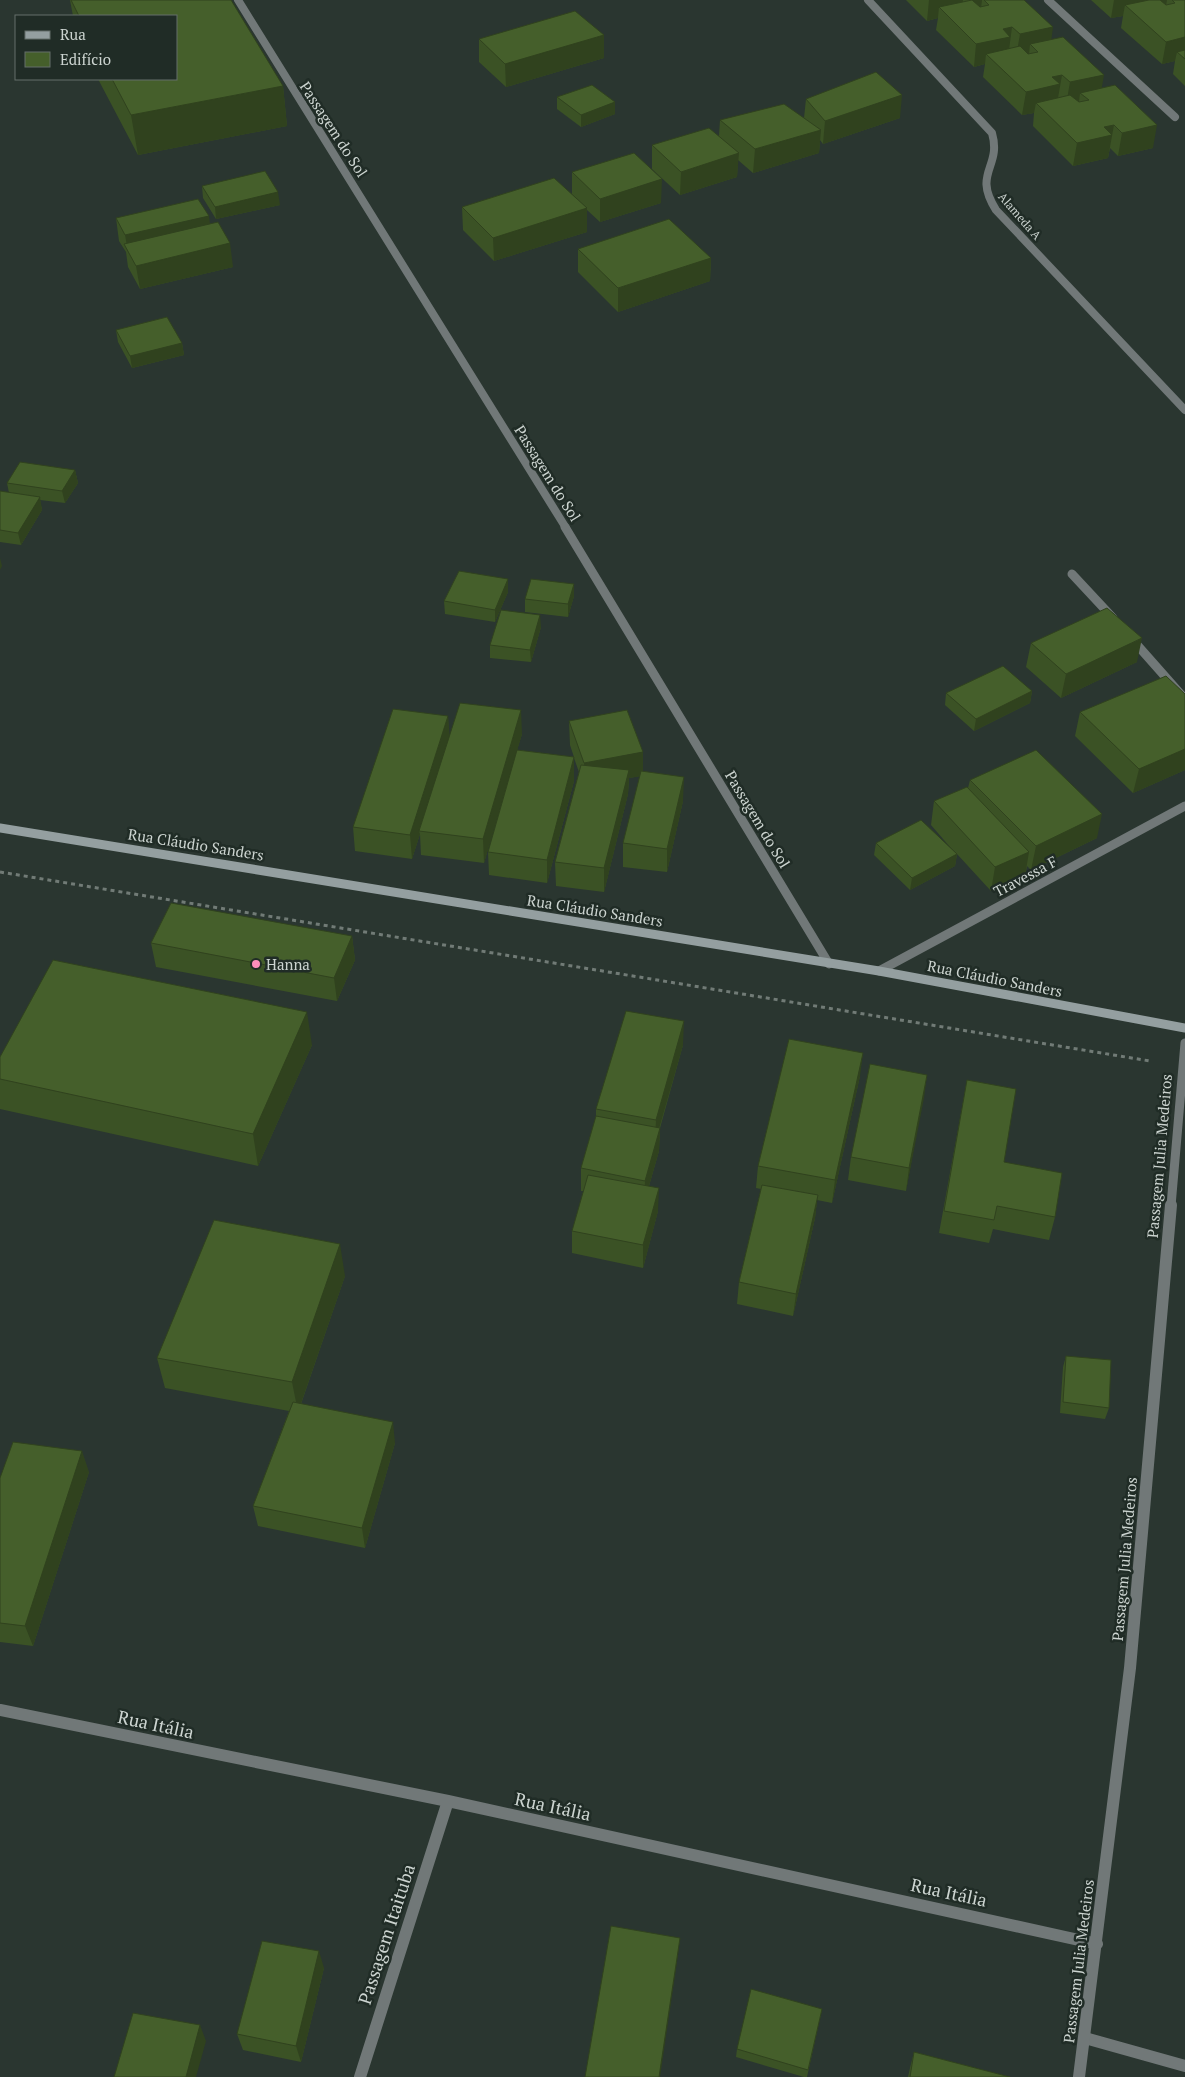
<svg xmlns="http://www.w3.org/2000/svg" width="1185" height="2077" viewBox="0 0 1185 2077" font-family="'PT Serif',serif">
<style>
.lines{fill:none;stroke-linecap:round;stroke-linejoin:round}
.path{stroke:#717b76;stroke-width:3;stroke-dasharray:4 4;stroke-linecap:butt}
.service{stroke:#717878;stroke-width:12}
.minor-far2{stroke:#717878;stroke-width:8}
.minor-far1{stroke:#717878;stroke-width:9}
.minor{stroke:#717878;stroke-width:12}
.secondary{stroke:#949fa0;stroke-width:9}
.wall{fill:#3b5225}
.shaded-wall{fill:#30421e}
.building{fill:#455f2b;stroke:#30421e}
.poi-dot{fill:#fe8ebd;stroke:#202c26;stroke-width:2}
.labels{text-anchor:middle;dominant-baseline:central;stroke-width:5;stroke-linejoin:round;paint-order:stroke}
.far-street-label{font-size:12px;fill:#ccd4d0;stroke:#202c26}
.street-label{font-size:15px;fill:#ccd4d0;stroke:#202c26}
.poi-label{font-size:15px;fill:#ccd4d0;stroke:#202c26;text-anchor:start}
.near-street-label{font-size:18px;fill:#ccd4d0;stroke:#202c26}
</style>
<rect width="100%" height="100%" fill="#2a3630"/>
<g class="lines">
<path class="path" d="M0,872L1150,1061"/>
<path class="service" d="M1085,2038L1185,2066"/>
<path class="minor-far2" d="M238,0L566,528
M868,0L992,133C1002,168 972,172 996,210L1185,410
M1048,0L1175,117"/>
<path class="minor-far1" d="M565,527L829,964
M1072,574L1113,618
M1131,638L1185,699
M879,971L1185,806
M1171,1206L1185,1043"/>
<path class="minor" d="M0,1710L448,1801L1097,1944
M360,2077L448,1801
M1079,2077L1130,1668L1171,1205"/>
<path class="secondary" d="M0,828L879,971L1185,1028"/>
</g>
<path class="wall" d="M70,0H231L283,86L287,126L138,155L98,79H176V16H73Z
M906,0H1024L1051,39L1102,88L1153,148L1118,156L1110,148L1108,158L1073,166L1033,126L1034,113L1022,115L983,77L985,64L974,67L936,30L938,18L927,21Z
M1091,0H1185V86L1173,74L1175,61L1162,64L1121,28L1123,16L1111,18Z
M604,35V58L506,87L479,62V39Z
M557,97L615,114L581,127L557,109Z
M806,99L900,118L823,144L820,140L819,153L753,173L738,160L737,177L680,195L652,169V145L719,136L720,120L804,118Z
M572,172L661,203L600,222L587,210V232L494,261L463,230L462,207L572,195Z
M202,186L280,205L216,219L203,198Z
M116,218L210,224L233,267L140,289L128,267L126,252L119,241Z
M578,249L711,258L710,281L618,312L578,272Z
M116,330L182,343L184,355L132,368L118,342Z
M75,470L78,483L65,503L40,500L42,510L21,545L0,542V491L9,493L7,483Z
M508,579V592L495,622L445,614L444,601Z
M574,584V596L568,617L525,612V599Z
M541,627L531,662L490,658V645Z
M1031,643L1137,662L1061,698L1026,667Z
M1032,691L1030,703L974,731L945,705L946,693Z
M1185,694V770L1133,793L1075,736L1080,712Z
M448,716L449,737L522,734L517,750L574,757L570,745L569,721L643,772L683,801L667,872L623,867V843L640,776L629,778L628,794L604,892L556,886L555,862L579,772L574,758V781L547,883L489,875L488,852L505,790L484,863L421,855L420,834L412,859L355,851L353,827Z
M970,780L1097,838L1031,870L1027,866L1025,876L991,891L957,854L955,866L910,890L874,855L876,843L956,854L931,825L934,801L968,788Z
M352,936L355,960L337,1001L156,967L151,943Z
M312,1045L258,1166L0,1109V1057Z
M683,1045L660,1128L659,1151L649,1186L658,1211L643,1268L572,1253V1231L584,1191H581V1168L596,1117V1109Z
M927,1075L906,1191L848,1180L851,1157Z
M860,1076L832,1203L817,1200L815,1218L793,1316L737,1304L739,1282L761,1189L756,1188L758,1166Z
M967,1080L1004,1162L1055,1217L1049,1240L993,1229L989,1243L939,1233Z
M345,1276L301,1404L395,1443L365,1548L258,1526L253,1506L289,1411L165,1388L157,1358Z
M1066,1356L1109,1408L1105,1419L1060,1413L1063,1367Z
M89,1472L33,1646L0,1642V1478Z
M324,1968L301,2062L243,2050L237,2034Z
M822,2009L807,2077H804L736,2057L737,2049Z
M914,2052L1010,2077H908L910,2068Z"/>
<path class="shaded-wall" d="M929,0H963L962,5L939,7L938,18L927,21Z
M971,0H982L981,9L970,11Z
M1114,0H1146L1144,11L1125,5L1123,16L1111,18Z
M1154,0H1167L1166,6Z
M1012,27L1009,50L986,54L985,64L974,67L976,44L1003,29Z
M1053,27L1050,50L1038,52L1030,44L1029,55L1016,57L1020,34Z
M604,35V58L506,87L505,64Z
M1185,37V59L1177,52L1175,61L1162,64L1166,42Z
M1062,75L1058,98L1036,103L1034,113L1022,115L1026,92L1052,77Z
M1104,75L1100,98L1080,93L1079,102L1066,105L1070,82Z
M283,86L287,126L138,155L131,115Z
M902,95L900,118L823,144L825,121Z
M615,102V114L581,127V115Z
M1114,125L1108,158L1073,166L1077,143L1104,127Z
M1157,125L1153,148L1118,156L1122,133Z
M821,130L819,153L753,173L755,149Z
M739,153L737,177L680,195L681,172Z
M662,179L661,203L600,222V199Z
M278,192L280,205L216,219L215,207Z
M587,208V232L494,261L493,238Z
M209,216L212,240L128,251L125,235Z
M230,243L233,267L140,289L136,266Z
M711,258L710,281L618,312V288Z
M182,343L184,355L132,368L130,356Z
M75,470L78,483L65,503L62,491Z
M40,497L42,510L21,545L18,533Z
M0,558L2,566L0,570Z
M508,579V592L495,622V610Z
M574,584V596L568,617V604Z
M540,615L541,627L531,662L530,650Z
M1142,638L1137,662L1061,698L1066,674Z
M1032,691L1030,703L974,731L976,719Z
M521,710L522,734L484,863L483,839Z
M448,716L450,740L419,831L420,834L412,859L410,835Z
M1185,749V770L1133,793L1139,769Z
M643,752V776L629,778L628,794L604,892V868L584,787V763Z
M574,757V781L547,883V860Z
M684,777L683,801L667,872V849Z
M1102,814L1097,838L1031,870L1036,846Z
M1029,852L1025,876L991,891L995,867Z
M957,854L955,866L910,890L912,878Z
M352,936L355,960L337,1001L334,978Z
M307,1012L312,1045L258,1166L253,1134Z
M684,1021L683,1045L655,1143L656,1120Z
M863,1053L860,1076L832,1203L835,1180Z
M927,1075L924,1098L906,1191L909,1168Z
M660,1128L659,1151L644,1203L645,1181Z
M659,1188L658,1211L643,1268V1245Z
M818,1195L815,1218L793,1316L796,1294Z
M340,1244L345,1276L298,1412L292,1382Z
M393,1422L395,1443L365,1548L362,1528Z
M82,1451L89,1472L33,1646L25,1626Z
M680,1938L678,1955L660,2077H659Z
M319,1951L324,1968L301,2062L296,2046Z
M200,2025L206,2041L196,2077H186Z"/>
<path class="building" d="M71,0H231L283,86L131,115L112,79H176V16H79Z
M972,0L980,7L989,5L984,0H1024L1053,27L1020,34L1012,27L1003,29L1010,37L976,44L939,7Z
M1149,0H1160L1166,5L1175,3L1172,0H1185V37L1166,42L1125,5Z
M575,11L604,35L505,64L479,39Z
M1063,37L1104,75L1070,82L1062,75L1052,77L1060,84L1026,92L986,54L1020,46L1028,54L1038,52L1030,44Z
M1185,50V59L1177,52Z
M876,72L902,95L825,121L806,99Z
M592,85L615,102L581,115L557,97Z
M1115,85L1157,125L1122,133L1114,125L1104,127L1112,135L1077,143L1036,103L1070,95L1079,102L1089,100L1080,93Z
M784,104L821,130L755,149L720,120Z
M709,128L739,153L681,172L652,145Z
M634,153L662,179L600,199L572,172Z
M265,171L278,192L215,207L202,186Z
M554,178L587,208L493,238L462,207Z
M198,199L209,216L125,235L116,218Z
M669,219L711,258L618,288L578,249Z
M218,222L230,243L136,266L124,244Z
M167,317L182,343L130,356L116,330Z
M20,462L75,470L62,491L7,483Z
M0,491L40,497L18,533L0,530Z
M459,571L508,579L495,610L444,601Z
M531,579L574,584L568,604L525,599Z
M1107,608L1142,638L1066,674L1031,643Z
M501,610L540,615L530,650L490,645Z
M1003,666L1032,691L976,719L946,693Z
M1166,676L1185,694V749L1139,769L1080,712Z
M460,703L521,710L483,839L419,831Z
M393,709L448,716L410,835L353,827Z
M627,710L643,752L584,763L569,721Z
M517,750L574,757L547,860L488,852Z
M1036,750L1102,814L1036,846L970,780Z
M581,765L629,770L604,868L555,862Z
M641,771L684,777L667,849L623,843Z
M967,787L1029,852L995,867L934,801Z
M921,820L957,854L912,878L876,843Z
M171,903L352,936L334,978L151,943Z
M53,960L307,1012L253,1134L0,1079V1057Z
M626,1011L684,1021L656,1120L596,1109Z
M789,1039L863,1053L835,1180L758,1166Z
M870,1064L927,1075L909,1168L851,1157Z
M967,1080L1016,1089L1004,1162L1062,1173L1055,1217L997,1206L994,1220L944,1211Z
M596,1116L660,1128L645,1181L581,1168Z
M588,1175L659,1188L643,1245L572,1231Z
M762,1185L818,1195L796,1294L739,1282Z
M214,1220L340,1244L292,1382L157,1358Z
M1066,1356L1111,1360L1109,1408L1063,1402Z
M293,1402L393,1422L362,1528L253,1506Z
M13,1442L82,1451L25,1626L0,1623V1478Z
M611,1926L680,1938L659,2077H585Z
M262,1941L319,1951L296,2046L237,2034Z
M751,1989L822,2009L808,2070L737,2049Z
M133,2013L200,2025L186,2077H114Z
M914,2052L1010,2077H910Z"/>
<circle class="poi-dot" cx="256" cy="964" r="5"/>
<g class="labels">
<g class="far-street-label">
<text transform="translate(1020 216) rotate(49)">Alameda A</text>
</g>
<g class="street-label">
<text transform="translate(334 129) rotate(57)">Passagem do Sol</text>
<text transform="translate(548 473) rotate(58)">Passagem do Sol</text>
<text transform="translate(758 819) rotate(59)">Passagem do Sol</text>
<text transform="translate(196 844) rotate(9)">Rua Cláudio Sanders</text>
<text transform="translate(1025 876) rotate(-28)">Travessa F</text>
<text transform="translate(595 910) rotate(9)">Rua Cláudio Sanders</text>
<text transform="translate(995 978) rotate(11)">Rua Cláudio Sanders</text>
<text transform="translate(1159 1156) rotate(-85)">Passagem Julia Medeiros</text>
<text transform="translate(1124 1559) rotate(-85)">Passagem Julia Medeiros</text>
<text transform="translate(1078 1961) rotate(-83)">Passagem Julia Medeiros</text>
</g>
<g class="poi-label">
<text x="266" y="964">Hanna</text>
</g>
<g class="near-street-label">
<text transform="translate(156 1724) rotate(12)">Rua Itália</text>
<text transform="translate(553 1806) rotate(12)">Rua Itália</text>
<text transform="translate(949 1892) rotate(12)">Rua Itália</text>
<text transform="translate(386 1934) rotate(-72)">Passagem Itaituba</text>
</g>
</g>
<rect x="15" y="15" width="162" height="65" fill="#202c26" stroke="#656f6a"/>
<rect x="25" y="31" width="25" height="8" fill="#949fa0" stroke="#656f6a"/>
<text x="60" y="40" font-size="15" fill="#ccd4d0">Rua</text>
<rect x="25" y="52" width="25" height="15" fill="#455f2b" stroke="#656f6a"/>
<text x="60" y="65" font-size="15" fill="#ccd4d0">Edifício</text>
</svg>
